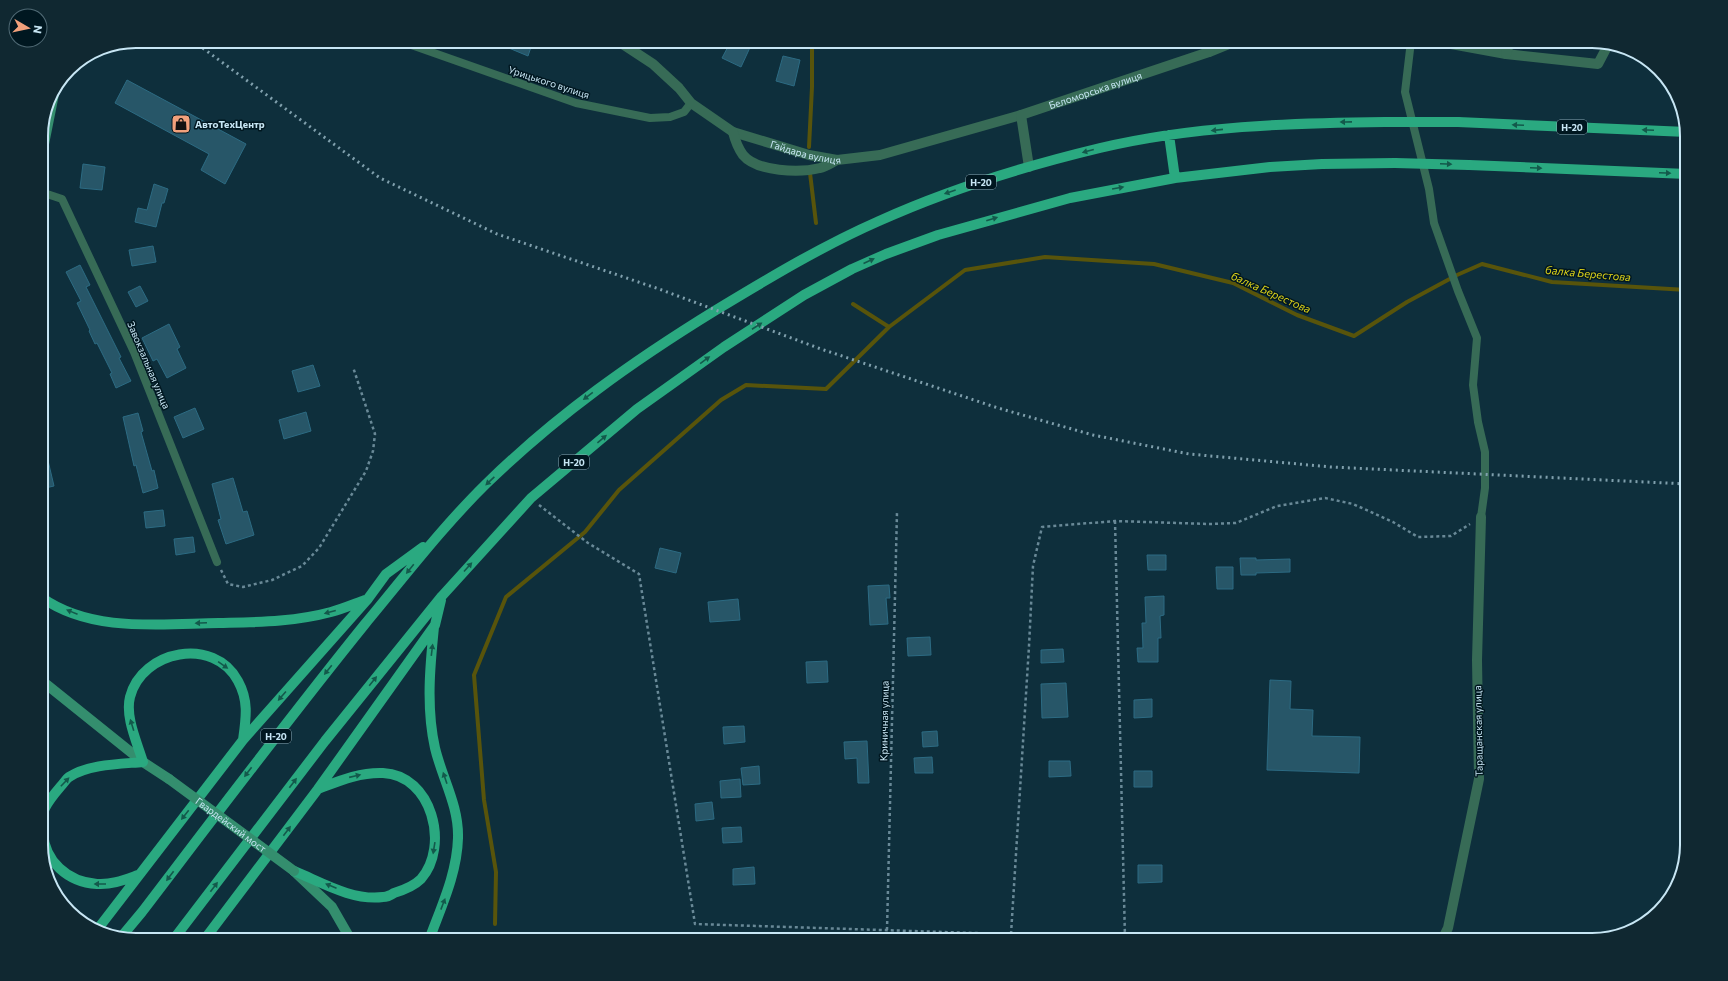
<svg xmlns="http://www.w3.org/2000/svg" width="1728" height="981" viewBox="0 0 1728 981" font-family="Commissioner,sans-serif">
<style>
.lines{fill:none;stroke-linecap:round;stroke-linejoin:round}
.stream{stroke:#58540b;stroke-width:4}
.building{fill:#275668;stroke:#2c6b83}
.path{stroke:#698997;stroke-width:2.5;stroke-dasharray:3 3;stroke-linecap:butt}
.service{stroke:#376b56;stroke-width:8}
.minor{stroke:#376b56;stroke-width:10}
.secondary{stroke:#348e6e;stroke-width:10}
.primary{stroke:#2aa980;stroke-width:10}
.rail{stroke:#80a0ad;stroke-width:3;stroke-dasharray:2 4;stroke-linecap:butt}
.secondary-bridge{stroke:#348e6e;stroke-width:10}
.primary-bridge{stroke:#2aa980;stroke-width:10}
.oneway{fill:#13594b}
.labels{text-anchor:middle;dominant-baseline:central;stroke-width:3;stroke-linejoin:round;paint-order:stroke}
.shield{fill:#001720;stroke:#8ba8b4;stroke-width:1}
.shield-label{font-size:9px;font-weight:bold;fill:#c7e6f4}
.street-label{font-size:10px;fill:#c7e6f4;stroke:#001720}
.poi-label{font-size:10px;font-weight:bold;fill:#c7e6f4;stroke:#001720;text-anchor:start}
.water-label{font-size:11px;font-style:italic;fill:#ddd319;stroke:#001720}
.rim{fill:none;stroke:#c7e6f4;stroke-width:2}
</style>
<rect width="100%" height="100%" fill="#0e2f3c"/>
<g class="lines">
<path class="stream" d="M809,147L812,87V41
M810,173L816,223
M853,304L889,327
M495,924L496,872L484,800L474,675L506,597L585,532L619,490L721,400L746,385L826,389L889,327L965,270L1045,257L1154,264L1233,283L1297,315L1354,336L1407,302L1457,275L1482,264L1552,282L1687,290"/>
</g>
<path class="building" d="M492,41H533L528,56Z
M731,41H753L741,67L722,58Z
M783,56L800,60L794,86L776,81Z
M127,80L246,144L225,184L201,170L209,154L115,103Z
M83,164L105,167L102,190L80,188Z
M154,184L168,189L164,203H162L156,227L135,222L138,208L147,210Z
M153,246L156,262L132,266L129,250Z
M80,265L90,285L86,287L121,357L119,358L131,381L116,388L110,374L112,373L97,343L95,344L89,331L90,330L77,303L81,301L66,272Z
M140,286L148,301L136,307L128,292Z
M169,324L180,347L177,349L186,368L167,378L157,359L153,361L142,338Z
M313,365L320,386L298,392L292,371Z
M195,408L204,429L183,438L174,417Z
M306,412L311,431L284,439L279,420Z
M138,413L143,431L141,432L152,471L154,470L158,488L143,493L136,465L134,466L123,417Z
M46,452L54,486L41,489V453Z
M233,478L243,512L247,511L254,535L226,544L218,520L221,519L212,484Z
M163,510L165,526L146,528L144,512Z
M193,537L195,552L176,555L174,539Z
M660,548L681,553L676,573L655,568Z
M1147,555H1166V570H1148Z
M1240,558H1256V560L1290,559V572L1256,573V575H1241Z
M1216,567H1233V589H1217Z
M889,585L890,598H886L888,624L870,625L868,586Z
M1164,596V615L1160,616L1161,638H1158V662H1138L1137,648H1143L1142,623H1146L1145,597Z
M738,599L740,620L710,622L708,602Z
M930,637L931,655L908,656L907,638Z
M1063,649L1064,662L1041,663V650Z
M827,661L828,682L807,683L806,662Z
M1270,680L1291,681L1290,709L1313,710L1312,736L1360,737L1359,773L1267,770Z
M1066,683L1068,717L1042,718L1041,684Z
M1152,699V717L1134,718V700Z
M744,726L745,742L724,744L723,727Z
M937,731L938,746L923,747L922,732Z
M867,741L869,783H858L857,758L845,759L844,742Z
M932,757L933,773H915L914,758Z
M1049,761H1070L1071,776L1049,777Z
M759,766L760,784L743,785L741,768Z
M1134,771H1152V787H1134Z
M740,779L741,797L721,798L720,781Z
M712,802L714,819L696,821L695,804Z
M741,827L742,842L723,843L722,828Z
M1138,865H1162V882L1138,883Z
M754,867L755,884L733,885V869Z"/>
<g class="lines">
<path class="path" d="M539,505L588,543L639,574L695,924L1191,940
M1115,521L1125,938
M221,570L228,584L243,587L272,580L302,566L319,548L366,471L373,451L375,434L353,367
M887,930L897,512
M1011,934L1029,646L1033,566L1042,527L1115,521L1209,524L1236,523L1277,506L1325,498L1353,504L1393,522L1418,537L1451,536L1470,524"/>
<path class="service" d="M400,41L576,103L650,118L670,117L684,112L691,103
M1411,41L1405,92L1429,189L1434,223L1458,291L1477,338L1473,385L1478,422L1485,452V488L1481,517
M41,192L62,199L134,352L217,562"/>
<g class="minor">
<path id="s1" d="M618,41L653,64L679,88L691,103L733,132L809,155L837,160L880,155L1021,115"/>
<path d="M1435,41L1506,54L1598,64L1608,45"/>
<path d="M1209,52L1236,41"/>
<path d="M1506,54L1510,41"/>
<path d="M733,132C735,140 738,148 743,155C757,172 800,173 820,168C826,167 831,163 837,160"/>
<path id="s2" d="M1029,167L1021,115L1209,52L1212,41"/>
<path d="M1442,940L1448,928L1479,779L1477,660L1481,517"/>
</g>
<path class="secondary" d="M41,159L55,89
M41,680L143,762L169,779
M295,872L332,907L351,940"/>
<path class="primary" d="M1458,122L1687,132
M1169,135L1175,178
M1469,165L1687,174
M41,597C91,633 160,624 219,623C256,622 294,622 331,612C342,609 354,604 365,600
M294,871C321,882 352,901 383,897C387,897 391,895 394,893C404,890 414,886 421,879C450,846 432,775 383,773C360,772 339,781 318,789
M138,875C124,880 112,885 97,884C67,882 45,861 43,833C42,825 42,815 45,808C49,800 55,793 61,786C64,783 66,779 69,777C89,764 121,764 143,762C137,742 125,717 130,697C142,650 214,636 238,681C249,701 246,718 243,740
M97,930L243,740L367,600L386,574L423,547
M122,936L142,912C216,815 289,718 365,624C405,576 443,526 487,483C557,415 633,361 716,310C769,278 822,246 879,221C950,189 1025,166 1100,148C1193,126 1290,123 1385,122
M173,940L325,741L442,596L531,498L637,409L724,347L804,295L852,269L886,254L938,235L1070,198L1175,178L1270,167L1322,164L1395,163
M204,940L318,789L435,625L441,600
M429,940C441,907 457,874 458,838C459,806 442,778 435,748C426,708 430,666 434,627"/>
<path class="rail" d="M193,41L380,178L497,234L659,289L821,349L998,408L1093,435L1189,454L1331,467L1687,484"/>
<path class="secondary-bridge" id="s3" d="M169,779L294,871"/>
<path class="primary-bridge" d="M1385,122H1458
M1395,163L1469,165"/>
</g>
<defs><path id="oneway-solid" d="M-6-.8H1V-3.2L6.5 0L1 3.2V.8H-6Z"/></defs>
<g class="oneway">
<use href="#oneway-solid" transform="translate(1346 122) rotate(179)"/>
<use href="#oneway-solid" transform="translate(1518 125) rotate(-178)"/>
<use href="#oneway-solid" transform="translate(1217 130) rotate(174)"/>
<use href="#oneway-solid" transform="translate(1648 130) rotate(-178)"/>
<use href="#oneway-solid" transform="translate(1088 151) rotate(165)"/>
<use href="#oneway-solid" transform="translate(1446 164) rotate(2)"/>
<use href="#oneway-solid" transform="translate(1536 168) rotate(2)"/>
<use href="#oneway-solid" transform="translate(1665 173) rotate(2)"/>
<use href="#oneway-solid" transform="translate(1118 188) rotate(-10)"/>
<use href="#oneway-solid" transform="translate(950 192) rotate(161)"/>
<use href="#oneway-solid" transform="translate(992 219) rotate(-17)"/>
<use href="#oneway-solid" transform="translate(869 261) rotate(-24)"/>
<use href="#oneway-solid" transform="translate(757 326) rotate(-33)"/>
<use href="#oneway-solid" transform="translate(705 360) rotate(-36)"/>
<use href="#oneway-solid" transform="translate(588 396) rotate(143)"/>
<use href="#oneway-solid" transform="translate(602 439) rotate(-40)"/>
<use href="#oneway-solid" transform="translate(490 481) rotate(137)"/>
<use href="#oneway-solid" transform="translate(468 567) rotate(-48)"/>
<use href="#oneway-solid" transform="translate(410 569) rotate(129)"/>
<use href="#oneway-solid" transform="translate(72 612) rotate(-158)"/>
<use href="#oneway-solid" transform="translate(330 612) rotate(165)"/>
<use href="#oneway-solid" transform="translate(201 623) rotate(178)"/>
<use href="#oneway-solid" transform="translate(432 650) rotate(-83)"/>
<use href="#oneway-solid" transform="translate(223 665) rotate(35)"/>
<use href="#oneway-solid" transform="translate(328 670) rotate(129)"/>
<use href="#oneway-solid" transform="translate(373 681) rotate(-51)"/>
<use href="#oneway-solid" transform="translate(282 696) rotate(131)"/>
<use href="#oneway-solid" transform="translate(132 725) rotate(-107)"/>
<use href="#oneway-solid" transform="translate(248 772) rotate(127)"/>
<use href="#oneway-solid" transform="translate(355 776) rotate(-13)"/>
<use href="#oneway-solid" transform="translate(445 778) rotate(-109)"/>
<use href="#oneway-solid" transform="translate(65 782) rotate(-46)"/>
<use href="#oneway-solid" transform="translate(293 783) rotate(-53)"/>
<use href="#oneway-solid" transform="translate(185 815) rotate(128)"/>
<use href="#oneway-solid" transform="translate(287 831) rotate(-53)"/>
<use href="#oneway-solid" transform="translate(434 848) rotate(99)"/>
<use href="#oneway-solid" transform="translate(170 876) rotate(127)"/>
<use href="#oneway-solid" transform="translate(100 884) rotate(-180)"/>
<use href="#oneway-solid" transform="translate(331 886) rotate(-157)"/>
<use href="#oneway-solid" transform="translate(214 887) rotate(-53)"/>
<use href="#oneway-solid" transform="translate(443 904) rotate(-69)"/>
</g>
<defs>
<g id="shop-square" transform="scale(1)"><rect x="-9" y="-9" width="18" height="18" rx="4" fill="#f1a17c" stroke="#001720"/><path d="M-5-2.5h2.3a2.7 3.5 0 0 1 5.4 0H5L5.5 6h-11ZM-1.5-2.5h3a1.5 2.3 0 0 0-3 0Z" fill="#111"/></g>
</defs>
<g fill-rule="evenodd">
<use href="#shop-square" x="181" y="124"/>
</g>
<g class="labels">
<g class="shield">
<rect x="1557" y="120" width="30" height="14" rx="3"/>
<rect x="966" y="175" width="30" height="14" rx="3"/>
<rect x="559" y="455" width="30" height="14" rx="3"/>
<rect x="261" y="729" width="30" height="14" rx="3"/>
</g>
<g class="shield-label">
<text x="1572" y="127">Н-20</text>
<text x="981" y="182">Н-20</text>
<text x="574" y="462">Н-20</text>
<text x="276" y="736">Н-20</text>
</g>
<g class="street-label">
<text transform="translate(549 82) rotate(18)">Урицького вулиця</text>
<text stroke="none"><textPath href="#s2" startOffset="131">Беломорська вулиця</textPath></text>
<text stroke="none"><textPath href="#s1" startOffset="223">Гайдара вулиця</textPath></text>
<text transform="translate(149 365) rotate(67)">Завокзальная улица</text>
<text transform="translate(884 721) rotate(-89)">Криничная улица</text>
<text transform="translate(1478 731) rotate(-91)">Таращанская улица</text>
<text stroke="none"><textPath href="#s3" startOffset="77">Гвардейский мост</textPath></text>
</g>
<g class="poi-label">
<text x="195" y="124">АвтоТехЦентр</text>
</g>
<g class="water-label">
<text transform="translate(1588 273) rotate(5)">балка Берестова</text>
<text transform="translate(1271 292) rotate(24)">балка Берестова</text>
</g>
</g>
<path d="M0 0H1728V981H0ZM136 48H1592A88 88 0 0 1 1680 136V845A88 88 0 0 1 1592 933H136A88 88 0 0 1 48 845V136A88 88 0 0 1 136 48Z" fill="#102831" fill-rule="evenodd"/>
<path class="rim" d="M136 48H1592A88 88 0 0 1 1680 136V845A88 88 0 0 1 1592 933H136A88 88 0 0 1 48 845V136A88 88 0 0 1 136 48Z"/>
<g transform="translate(28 28) rotate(99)"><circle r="19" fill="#001720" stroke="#506a75"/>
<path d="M0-3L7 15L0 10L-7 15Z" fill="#f1a17c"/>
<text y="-6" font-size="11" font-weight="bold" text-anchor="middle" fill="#c7e6f4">N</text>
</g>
</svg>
